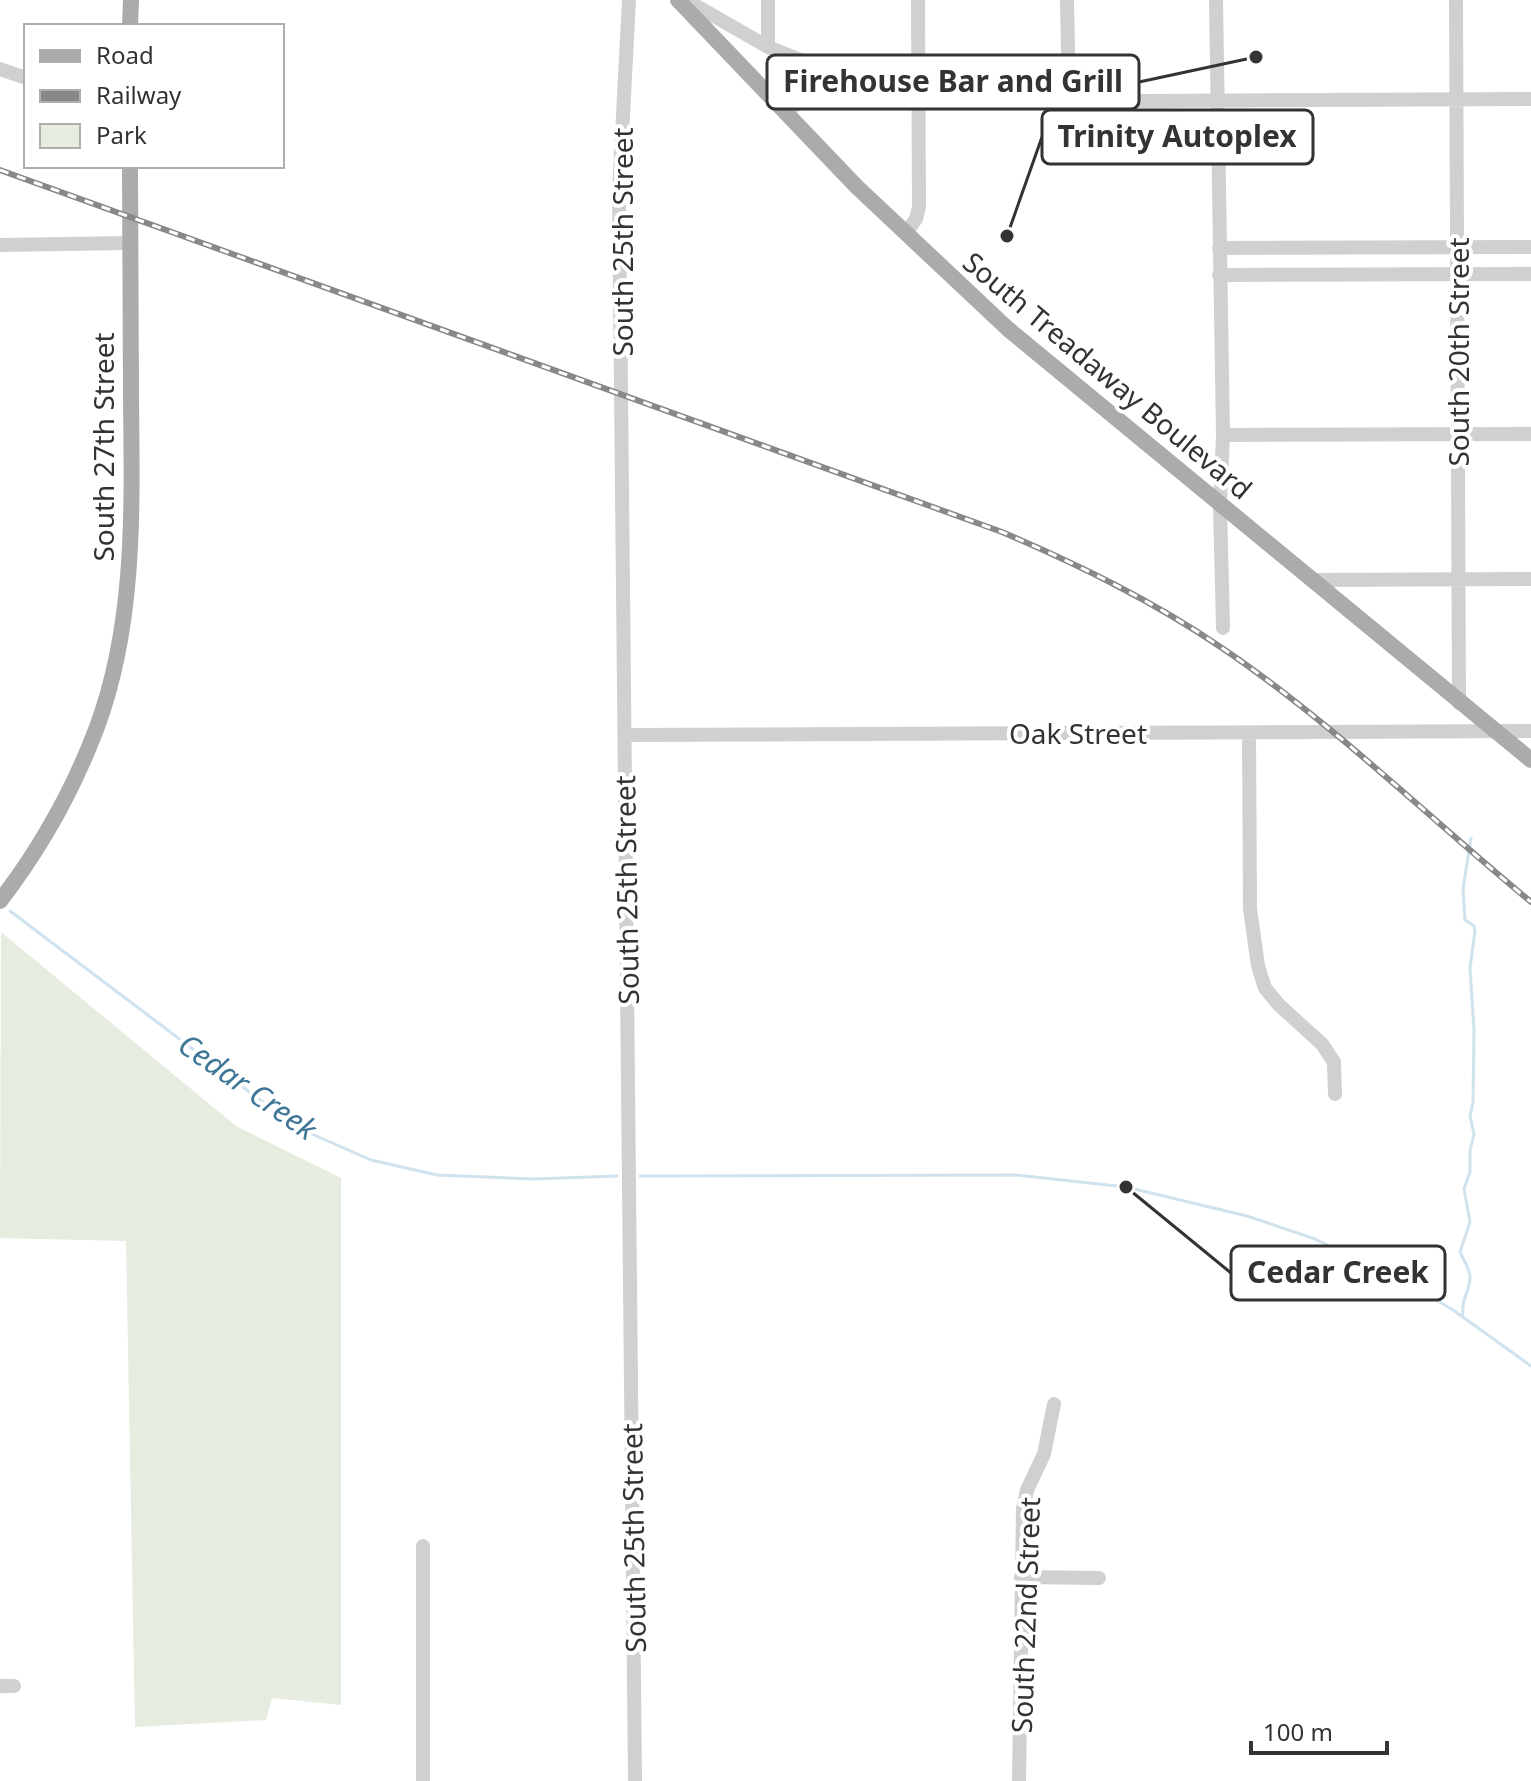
<svg xmlns="http://www.w3.org/2000/svg" width="1531" height="1781" viewBox="0 0 1531 1781" font-family="'Noto Sans',sans-serif">
<style>
.green{fill:#e6ecdf}
.lines{fill:none;stroke-linecap:round;stroke-linejoin:round}
.stream{stroke:#cfe2ee;stroke-width:3}
.minor{stroke:#d0d0d0;stroke-width:14}
.major{stroke:#ababab;stroke-width:16}
.rail-casing{stroke:#888;stroke-width:6}
.rail{stroke:#fff;stroke-width:3;stroke-dasharray:9;stroke-linecap:butt}
.labels{text-anchor:middle;dominant-baseline:central;stroke-width:8;stroke-linejoin:round;paint-order:stroke}
.street-label{font-size:28px;fill:#333;stroke:#fff}
.water-label{font-size:30px;font-style:italic;fill:#3f7597;stroke:#fff}
.leader{fill:none;stroke:#333;stroke-width:3}
.callout-dot{fill:#333;stroke:#fff;stroke-width:3}
.callout{fill:#fff;stroke:#333;stroke-width:3}
.callout-label{font-size:30px;text-anchor:middle;font-weight:bold;fill:#333}
</style>
<rect width="100%" height="100%" fill="#fff"/>
<path class="green" d="M1,932L236,1126L341,1178V1705L272,1698L266,1720L135,1727L126,1241L0,1238Z"/>
<g class="lines">
<path class="stream" d="M10,911L296,1127L371,1160L437,1175L533,1179L617,1176
M640,1176L1015,1175L1126,1187L1247,1216L1315,1239L1420,1290L1453,1310L1531,1366
M1463,1317C1461,1296 1470,1293 1470,1277C1470,1269 1463,1259 1460,1252L1470,1222L1464,1189L1470,1172V1151L1474,1134L1470,1116L1473,1102L1474,1030L1470,968L1475,931L1474,926L1465,920L1463,889L1471,838"/>
<path class="minor" d="M629,0L619,192L635,1781
M686,0L768,47L888,95L954,102L1531,99
M768,0V47
M1067,0L1069,102
M1216,0L1223,435L1220,505L1223,628
M1456,0L1459,703
M0,69L26,78
M787,112C820,83 830,88 871,93
M906,233L916,219L919,207L918,0
M0,245L129,243
M1219,248L1531,247
M1219,275L1531,274
M1223,435L1531,434
M1313,580L1531,579
M1249,733L1250,908L1258,966L1265,988L1279,1005L1322,1044L1334,1062L1335,1094
M625,735L1531,731
M423,1546V1781
M1021,1577L1099,1578
M0,1686H14
M1019,1781L1023,1509L1027,1490L1044,1454L1054,1404"/>
<path class="major" d="M678,0L857,187L1008,329L1531,760
M130,26L131,0
M0,901C40,849 74,788 97,727C136,622 132,506 131,397C130,320 130,243 130,166"/>
<g class="rail-casing">
<path id="rail" d="M0,170L1002,532C1079,565 1153,601 1222,648C1333,723 1428,817 1531,902"/>
</g>
<use href="#rail" class="rail"/>
</g>
<g class="labels">
<g class="street-label">
<text transform="translate(622 242) rotate(-90)">South 25th Street</text>
<text transform="translate(1458 352) rotate(-90)">South 20th Street</text>
<text transform="translate(1108 375) rotate(40)">South Treadaway Boulevard</text>
<text transform="translate(103 447) rotate(-90)">South 27th Street</text>
<text x="1078" y="733">Oak Street</text>
<text transform="translate(626 890) rotate(-91)">South 25th Street</text>
<text transform="translate(633 1538) rotate(-91)">South 25th Street</text>
<text transform="translate(1025 1615) rotate(-88)">South 22nd Street</text>
</g>
<g class="water-label">
<text transform="translate(248 1086) rotate(35)">Cedar Creek</text>
</g>
</g>
<path class="leader" d="M1256 57L1139 82M1007 236L1042 137M1126 1187L1231 1273"/>
<g class="callout-dot">
<circle cx="1256" cy="57" r="8"/>
<circle cx="1007" cy="236" r="8"/>
<circle cx="1126" cy="1187" r="8"/>
</g>
<g class="callout">
<rect x="767" y="55" width="372" height="54" rx="8"/>
<rect x="1042" y="110" width="271" height="54" rx="8"/>
<rect x="1231" y="1246" width="214" height="54" rx="8"/>
</g>
<g class="callout-label">
<text x="953" y="92">Firehouse Bar and Grill</text>
<text x="1177" y="147">Trinity Autoplex</text>
<text x="1338" y="1283">Cedar Creek</text>
</g>
<rect x="24" y="24" width="260" height="144" fill="#ffffff" stroke="#adadad" stroke-width="2"/>
<rect x="40" y="50" width="40" height="12" fill="#ababab" stroke="#adadad" stroke-width="2"/>
<text x="96" y="64" font-size="24" fill="#333333">Road</text>
<rect x="40" y="90" width="40" height="12" fill="#888888" stroke="#adadad" stroke-width="2"/>
<text x="96" y="104" font-size="24" fill="#333333">Railway</text>
<rect x="40" y="124" width="40" height="24" fill="#e6ecdf" stroke="#adadad" stroke-width="2"/>
<text x="96" y="144" font-size="24" fill="#333333">Park</text>
<path d="M1251 1741v12h136v-12" fill="none" stroke="#333333" stroke-width="4"/>
<text x="1263" y="1741" font-size="24" fill="#333333" stroke="#ffffff" stroke-width="6" paint-order="stroke">100 m</text>
</svg>
